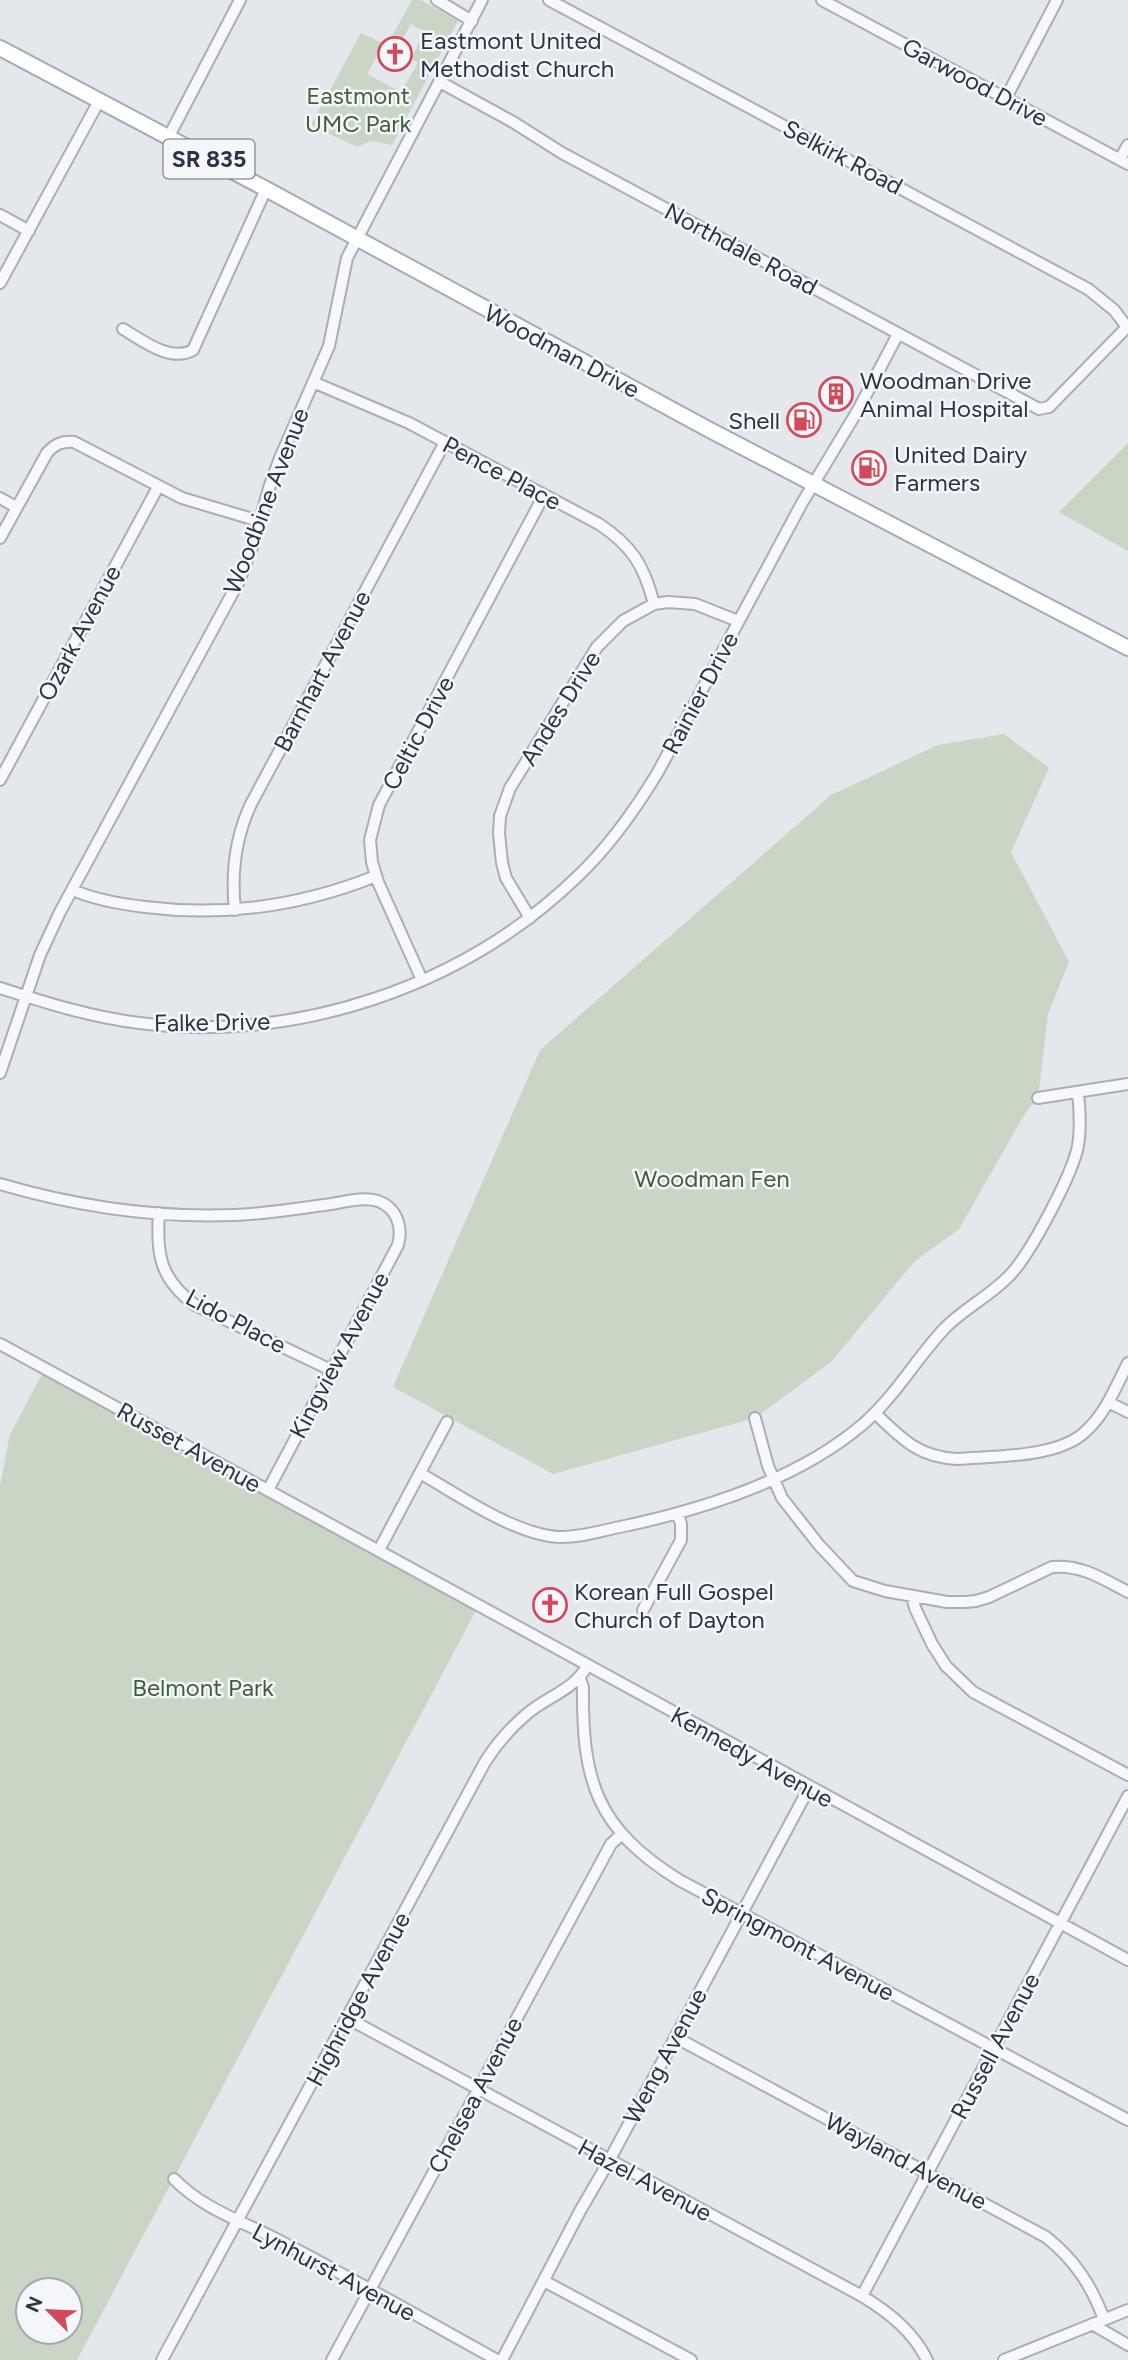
<svg xmlns="http://www.w3.org/2000/svg" width="1128" height="2360" viewBox="0 0 1128 2360" font-family="Figtree,sans-serif">
<style>
.green{fill:#c9d6c5;fill-rule:evenodd}
.lines{fill:none;stroke-linecap:round;stroke-linejoin:round}
.minor-casing{stroke:#a9aeb7;stroke-width:14}
.major-casing{stroke:#a3abb8;stroke-width:18}
.minor{stroke:#f7f8fa;stroke-width:10}
.major{stroke:#fff;stroke-width:14}
.labels{text-anchor:middle;dominant-baseline:central;stroke-width:5;stroke-linejoin:round;paint-order:stroke}
.shield{fill:#f4f6f9;stroke:#676e7b;stroke-width:2}
.shield-label{font-size:23px;font-weight:bold;fill:#2b3445}
.poi-label{font-size:24px;fill:#2b3445;stroke:#f4f6f9;text-anchor:start}
.street-label{font-size:24px;fill:#2b3445;stroke:#f4f6f9}
.park-label{font-size:24px;fill:#3f6138;stroke:#f4f6f9}
</style>
<rect width="100%" height="100%" fill="#e4e7ec"/>
<path class="green" d="M412,0H421L458,21L392,145L371,141L357,147L311,125L361,33L384,44L367,74L401,92L418,63L411,58L425,32L411,24L396,50L387,45Z
M1128,443V551L1059,512Z
M1004,734L1049,768L1011,852L1069,962L1048,1014L1038,1098L1026,1112L959,1229L914,1262L831,1362L755,1418L553,1474L393,1387L540,1050L831,795L938,745Z
M45,1369L478,1607L77,2360H0V1486L10,1434ZM28,2290H70V2332H28Z"/>
<g class="lines">
<g class="minor-casing">
<path id="minor" d="M437,0L472,21
M549,0L1088,289L1114,310L1127,327
M822,0L1128,164
M440,82L513,122L562,153L1039,409L1049,407L1128,326
M1006,98L1057,0
M168,138L240,0
M1120,159L1128,145
M0,215L29,231
M0,283L99,101
M123,329C142,340 170,363 193,350L266,189
M313,382L409,423L599,524C632,546 644,565 654,604
M0,498L16,507
M0,538L47,453C55,444 62,441 74,442L182,498L259,521
M0,780L158,487
M73,890C95,900 120,904 145,907C225,917 301,906 376,876
M235,910C231,873 235,838 251,804L445,442
M530,918L506,878L502,863L499,833L500,816L510,788L597,647L623,621L654,604L668,602L695,604L738,621
M422,980L378,882L372,862L370,840L379,805L544,495
M0,988C46,1003 91,1017 139,1023C297,1043 463,987 577,877C610,846 635,810 658,772L802,503L858,410L898,334
M0,1073L40,955L60,912L239,581L254,542L269,488L280,458L329,346L347,258L482,0
M1038,1098L1128,1084
M0,1184C75,1206 155,1218 234,1215C264,1214 294,1209 324,1205C341,1203 362,1196 378,1201C397,1208 403,1227 398,1245L268,1490
M159,1213C156,1254 160,1279 195,1305L331,1370
M0,1344C377,1547 751,1757 1128,1960
M1108,1402L1128,1412
M875,1413C902,1439 918,1457 957,1459C994,1456 1059,1458 1086,1431C1106,1413 1116,1386 1128,1363
M755,1418L768,1466L782,1498L819,1545L853,1581L885,1591L947,1602H965L976,1601L989,1597L1052,1567C1081,1564 1103,1579 1128,1592
M420,1473C458,1495 514,1534 558,1537C579,1538 600,1531 620,1527C701,1510 797,1480 862,1425C894,1398 915,1360 944,1329C963,1309 990,1296 1009,1276C1030,1255 1072,1175 1078,1146C1081,1128 1080,1111 1078,1093
M379,1550L447,1422
M912,1596L915,1608L932,1644L946,1666L973,1692L1128,1775
M643,1610L681,1540V1524L678,1514
M580,1679L583,1687C582,1781 596,1828 679,1880L1128,2120
M347,2018L862,2296C888,2312 913,2331 927,2360
M675,2037L1046,2237C1075,2260 1091,2285 1104,2319
M174,2179C203,2209 244,2222 280,2241C353,2279 425,2320 497,2360
M544,2281L691,2360
M862,2296L1128,1796
M1092,2324L1128,2345
M162,2360L485,1762C497,1743 511,1727 528,1713C547,1697 575,1689 587,1666
M332,2360L611,1844L622,1834
M502,2360L580,2211L609,2161L809,1788
M1004,2360L1128,2310"/>
</g>
<g class="major-casing">
<path id="major" d="M0,48L266,189L706,428L1128,648"/>
</g>
<use href="#minor" class="minor"/>
<use href="#major" class="major"/>
</g>
<defs>
<g id="church-ring" transform="scale(1.75)"><circle r="9.5" fill="#f4f6f9" stroke="#d1495b" stroke-width="1.5"/><path d="M-1.2-6h2.4v3.5h3.3v2.4h-3.3V6h-2.4V-.1h-3.3v-2.4h3.3Z" fill="#d1495b"/></g>
<g id="building-ring" transform="scale(1.75)"><circle r="9.5" fill="#f4f6f9" stroke="#d1495b" stroke-width="1.5"/><path d="M-4-6H4V6H1V3H-1V6H-4ZM-2.5-4.3h1.7v1.8h-1.7ZM.8-4.3h1.7v1.8H.8ZM-2.5-1h1.7V.8h-1.7ZM.8-1h1.7V.8H.8Z" fill="#d1495b"/></g>
<g id="fuel-ring" transform="scale(1.75)"><circle r="9.5" fill="#f4f6f9" stroke="#d1495b" stroke-width="1.5"/><path d="M-5.5-6h7V0h2V4h1.3V-2.5L3-4.5l.8-.8L6-3V5H2.5V1h-1V6h-7ZM-4.2-4.7v3.2H.2V-4.7Z" fill="#d1495b"/></g>
</defs>
<g fill-rule="evenodd">
<use href="#church-ring" x="395" y="54"/>
<use href="#building-ring" x="836" y="394"/>
<use href="#fuel-ring" x="804" y="420"/>
<use href="#fuel-ring" x="869" y="468"/>
<use href="#church-ring" x="550" y="1605"/>
</g>
<g class="labels">
<rect class="shield" x="163.5" y="139.5" width="91" height="39" rx="5"/>
<g class="shield-label">
<text x="209" y="159">SR 835</text>
</g>
<g class="poi-label">
<text x="420" y="40">Eastmont United<tspan x="420" dy="28">Methodist Church</tspan></text>
<text x="860" y="380">Woodman Drive<tspan x="860" dy="28">Animal Hospital</tspan></text>
<text x="780" y="420" text-anchor="end">Shell</text>
<text x="894" y="454">United Dairy<tspan x="894" dy="28">Farmers</tspan></text>
<text x="574" y="1591">Korean Full Gospel<tspan x="574" dy="28">Church of Dayton</tspan></text>
</g>
<g class="street-label">
<text transform="translate(975 82) rotate(28)">Garwood Drive</text>
<text transform="translate(843 157) rotate(28)">Selkirk Road</text>
<text transform="translate(741 249) rotate(28)">Northdale Road</text>
<text transform="translate(562 351) rotate(28)">Woodman Drive</text>
<text transform="translate(502 473) rotate(28)">Pence Place</text>
<text transform="translate(266 501) rotate(-69)">Woodbine Avenue</text>
<text transform="translate(79 633) rotate(-62)">Ozark Avenue</text>
<text transform="translate(322 671) rotate(-62)">Barnhart Avenue</text>
<text transform="translate(700 693) rotate(-62)">Rainier Drive</text>
<text transform="translate(560 708) rotate(-58)">Andes Drive</text>
<text transform="translate(418 733) rotate(-62)">Celtic Drive</text>
<text transform="translate(212 1022) rotate(-1)">Falke Drive</text>
<text transform="translate(236 1321) rotate(28)">Lido Place</text>
<text transform="translate(339 1355) rotate(-62)">Kingview Avenue</text>
<text transform="translate(189 1447) rotate(29)">Russet Avenue</text>
<text transform="translate(752 1757) rotate(29)">Kennedy Avenue</text>
<text transform="translate(798 1944) rotate(28)">Springmont Avenue</text>
<text transform="translate(358 1999) rotate(-62)">Highridge Avenue</text>
<text transform="translate(995 2046) rotate(-62)">Russell Avenue</text>
<text transform="translate(665 2056) rotate(-62)">Weng Avenue</text>
<text transform="translate(475 2095) rotate(-62)">Chelsea Avenue</text>
<text transform="translate(906 2161) rotate(28)">Wayland Avenue</text>
<text transform="translate(645 2180) rotate(28)">Hazel Avenue</text>
<text transform="translate(334 2272) rotate(28)">Lynhurst Avenue</text>
</g>
<g class="park-label">
<text x="358" y="95">Eastmont<tspan x="358" dy="28">UMC Park</tspan></text>
<text x="712" y="1178">Woodman Fen</text>
<text x="203" y="1687">Belmont Park</text>
</g>
</g>
<g transform="translate(49 2311) rotate(294)"><circle r="33" fill="#f4f6f9" stroke="#a4a8b1" stroke-width="2"/>
<path d="M0-5L12 26L0 18L-12 26Z" fill="#d1495b"/>
<text y="-10" font-size="19" font-weight="bold" text-anchor="middle" fill="#2b3445">N</text>
</g>
</svg>
